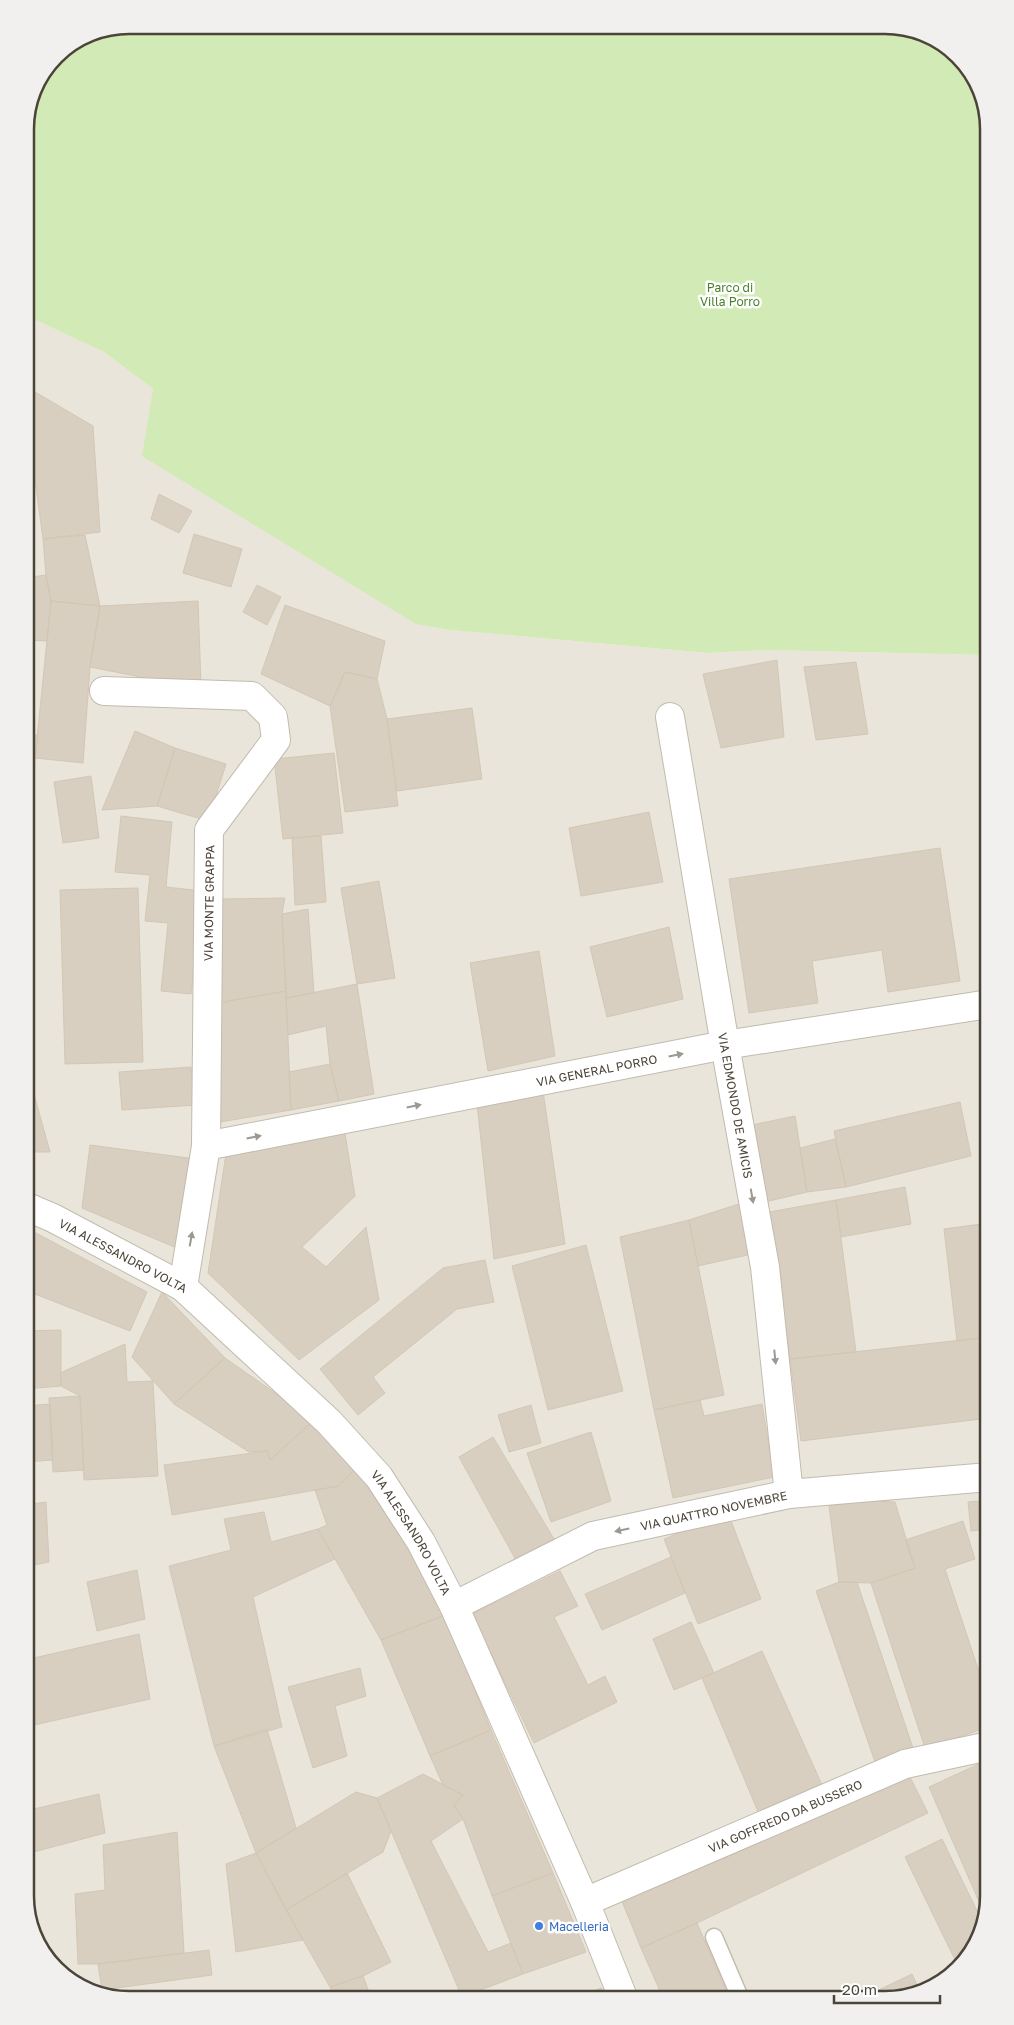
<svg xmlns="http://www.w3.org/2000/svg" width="1014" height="2025" viewBox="0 0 1014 2025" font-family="'Golos Text',sans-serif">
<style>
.residential{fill:#eae5da}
.green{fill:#d2eab5}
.building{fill:#d8cfc1;stroke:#d3c7b4}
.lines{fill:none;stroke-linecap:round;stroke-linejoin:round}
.lane-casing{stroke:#c2bbae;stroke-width:19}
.street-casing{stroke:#c2bbae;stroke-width:30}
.lane{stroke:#fff;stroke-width:16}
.street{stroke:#fff;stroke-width:28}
.oneway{fill:#9c9892}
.shop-dot{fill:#3f7fe0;stroke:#fff;stroke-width:2}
.labels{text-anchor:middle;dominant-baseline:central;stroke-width:5;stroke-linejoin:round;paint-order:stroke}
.park-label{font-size:12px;fill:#4a7f2a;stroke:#fff}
.street-label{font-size:12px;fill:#4b4439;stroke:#fff}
.shop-label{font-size:12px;fill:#366cbe;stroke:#fff;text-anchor:start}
.rim{fill:none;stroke:#4b4439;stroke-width:2.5}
</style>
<rect width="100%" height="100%" fill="#f6f3ec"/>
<path class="residential" d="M25,315L104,352L153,389L451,630L708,653L766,650L989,655V1897L971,1954L925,1992L886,2000H122L66,1979L33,1936L25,1897Z"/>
<path class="green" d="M128,25H893L948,46L981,89L989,128V655L766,650L708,653L451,630L416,624L142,456L153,389L104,352L25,315V122L33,89L55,55L89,33Z"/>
<path class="building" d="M25,386L93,426L100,532L43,539L32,457L25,453Z
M159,494L192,511L179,533L151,519Z
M194,534L242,549L231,587L183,573Z
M85,535L100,606L51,601L46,575L43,539Z
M46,575L51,601L47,641L25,640V578Z
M257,585L281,597L267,625L243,612Z
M51,601L100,606L90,667L83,763L35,758Z
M198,601L201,685L151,679L90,667L100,606Z
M285,605L385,641L377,679L345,672L330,706L261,674Z
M777,660L784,737L721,748L703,674Z
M856,662L868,734L816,740L804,667Z
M345,672L377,679L387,719L398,806L345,812L330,706Z
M472,708L482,779L397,791L387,719Z
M135,731L175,748L157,806L102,810Z
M25,735H38L35,758L32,827H25Z
M175,748L226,764L208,821L157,806Z
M334,753L343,833L283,839L274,759Z
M91,776L99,838L63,843L54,782Z
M649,812L663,882L581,896L569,828Z
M121,816L172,822L166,887L202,891L191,994L161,991L168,923L145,921L150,875L115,872Z
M321,836L326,902L295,905L292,838Z
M940,848L960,981L888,992L882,950L812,961L818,1003L749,1013L729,879Z
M379,881L395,978L357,984L341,888Z
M138,888L143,1062L65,1064L60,890Z
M285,898L282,914L286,991L217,1003L222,899Z
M308,909L314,993L286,998L282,914Z
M669,927L683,999L607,1017L590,947Z
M539,951L555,1056L488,1071L470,963Z
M357,984L374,1094L339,1101L330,1064L326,1026L288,1035L286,998Z
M286,991L291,1110L214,1123L217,1003Z
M330,1064L339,1101L291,1110L289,1072Z
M191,1067L195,1105L122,1110L119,1072Z
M543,1091L565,1244L494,1259L477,1104Z
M34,1094L50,1152H25V1096Z
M960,1102L971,1156L846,1187L834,1131Z
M795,1116L807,1192L765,1202L752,1125Z
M344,1127L355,1196L302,1247L326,1267L366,1227L379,1300L299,1360L208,1273L227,1147Z
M835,1139L846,1187L807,1192L800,1148Z
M90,1145L196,1159L179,1249L82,1208Z
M905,1187L911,1224L841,1237L836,1200Z
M836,1200L856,1352L790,1359L769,1212Z
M742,1203L752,1254L698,1266L689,1220Z
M689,1220L724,1395L654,1410L620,1237Z
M989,1223V1337L957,1341L944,1229Z
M34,1232L147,1292L130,1331L27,1291Z
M586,1245L623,1391L548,1410L512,1266Z
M485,1260L494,1302L457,1309L373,1377L385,1393L358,1415L320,1369L443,1268Z
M162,1292L225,1358L174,1404L132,1357Z
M61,1330V1386L25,1389V1331Z
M989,1337V1418L801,1441L790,1359Z
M125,1344L127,1382L153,1381L158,1476L84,1480L80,1396L61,1386L60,1373Z
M225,1358L314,1420L270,1460L267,1451L249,1452L174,1404Z
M80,1396L84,1470L53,1472L49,1398Z
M700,1400L704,1416L762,1404L774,1477L673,1498L654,1410Z
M50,1404L53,1460L25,1462V1406Z
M531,1405L541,1443L509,1452L498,1415Z
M314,1420L357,1467L339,1486L172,1515L164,1465L267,1451L270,1460Z
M591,1432L611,1501L551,1522L527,1453Z
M493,1437L554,1539L517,1562L459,1457Z
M357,1467L387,1508L445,1615L381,1640L318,1529L327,1525L315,1490L339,1486Z
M828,1499L895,1502L915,1568L871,1583L839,1582Z
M989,1500V1529L971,1531L968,1502Z
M46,1502L49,1562L25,1567V1505Z
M264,1512L271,1542L318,1529L335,1559L253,1597L282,1727L214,1746L169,1566L231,1550L224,1519Z
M728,1513L761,1599L698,1624L664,1539Z
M963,1521L975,1559L945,1569L989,1702V1727L925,1748L871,1583L915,1568L905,1540Z
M671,1557L685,1593L602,1630L585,1594Z
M137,1570L145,1619L97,1631L87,1582Z
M560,1571L578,1606L554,1617L588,1685L605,1676L617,1702L534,1743L472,1614Z
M839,1582H857L913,1748L875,1762L816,1591Z
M25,1596L35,1647L25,1649Z
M445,1615L491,1730L430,1756L381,1640Z
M691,1622L714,1673L674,1690L653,1639Z
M139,1634L150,1699L25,1727V1660Z
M762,1651L822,1785L759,1814L702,1678Z
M360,1668L366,1696L335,1706L347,1756L313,1768L288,1687Z
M267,1729L296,1828L256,1853L214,1746Z
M491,1730L553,1873L492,1896L463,1819L454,1805L463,1795L443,1785L430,1756Z
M983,1762L989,1776V1897L984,1913L929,1787Z
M907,1771L928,1813L697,1923L641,1948L621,1899Z
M423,1774L463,1795L454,1805L463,1819L431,1841L488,1952L511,1943L523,1974L462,1997L377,1798Z
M356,1792L377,1798L391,1831L383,1852L286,1910L256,1853Z
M99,1794L105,1833L26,1854L35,1939L33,1936L25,1897V1811Z
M177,1832L184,1953L98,1964H78L75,1894L105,1890L103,1845Z
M942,1839L982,1921L971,1954L958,1966L905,1857Z
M256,1853L303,1940L236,1952L226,1864Z
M347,1873L391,1962L363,1976L330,1987L286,1910Z
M553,1873L586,1952L523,1974L492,1896Z
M697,1923L730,2000H664L641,1948Z
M209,1950L212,1975L102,1990L98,1964Z
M912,1974L921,1993L886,2000H858Z
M363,1976L372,2000H336L330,1987Z
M601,1988L606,2000H571Z"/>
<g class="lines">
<g class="lane-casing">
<path id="lane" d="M714,1937L741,2000"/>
</g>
<g class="street-casing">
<g id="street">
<path d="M104,691L252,696L273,717L276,740L209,830L206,1146L183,1287"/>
<path id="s1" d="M670,717L725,1045L765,1267L789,1494"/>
<path id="s2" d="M206,1146L725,1045L989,1004"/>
<path id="s3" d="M25,1206L53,1218L183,1287L329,1422L379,1477L421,1542L454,1606L585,1902L624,2000"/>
<path id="s4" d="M454,1606L593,1536L789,1494L989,1477"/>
<path id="s5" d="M585,1902L905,1764L989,1746"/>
</g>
</g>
<use href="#lane" class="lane"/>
<use href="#street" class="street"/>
</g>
<defs><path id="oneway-solid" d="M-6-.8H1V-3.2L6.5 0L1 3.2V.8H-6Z" transform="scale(1.25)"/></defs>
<g class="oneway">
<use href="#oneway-solid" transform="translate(676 1055) rotate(-11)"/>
<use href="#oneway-solid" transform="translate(414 1106) rotate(-11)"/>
<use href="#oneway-solid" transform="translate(254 1137) rotate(-11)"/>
<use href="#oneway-solid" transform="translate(752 1196) rotate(80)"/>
<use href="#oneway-solid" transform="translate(191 1239) rotate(-80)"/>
<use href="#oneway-solid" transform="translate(775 1357) rotate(84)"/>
<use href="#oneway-solid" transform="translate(622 1530) rotate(168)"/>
</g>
<circle class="shop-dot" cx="539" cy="1926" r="5"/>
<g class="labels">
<g class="park-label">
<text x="730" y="287">Parco di<tspan x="730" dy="14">Villa Porro</tspan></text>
</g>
<g class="street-label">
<text transform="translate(209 903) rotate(-89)">VIA MONTE GRAPPA</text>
<text stroke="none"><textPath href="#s2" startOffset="398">VIA GENERAL PORRO</textPath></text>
<text stroke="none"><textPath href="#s1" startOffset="394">VIA EDMONDO DE AMICIS</textPath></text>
<text stroke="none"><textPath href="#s3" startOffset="110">VIA ALESSANDRO VOLTA</textPath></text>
<text stroke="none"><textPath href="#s4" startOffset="279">VIA QUATTRO NOVEMBRE</textPath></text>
<text stroke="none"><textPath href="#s3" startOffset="515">VIA ALESSANDRO VOLTA</textPath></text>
<text stroke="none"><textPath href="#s5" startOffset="218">VIA GOFFREDO DA BUSSERO</textPath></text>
</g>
<g class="shop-label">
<text x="549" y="1926">Macelleria</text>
</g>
</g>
<path d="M0 0H1014V2025H0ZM129 34H885A95 95 0 0 1 980 129V1896A95 95 0 0 1 885 1991H129A95 95 0 0 1 34 1896V129A95 95 0 0 1 129 34Z" fill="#f1f0ef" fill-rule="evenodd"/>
<path class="rim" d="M129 34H885A95 95 0 0 1 980 129V1896A95 95 0 0 1 885 1991H129A95 95 0 0 1 34 1896V129A95 95 0 0 1 129 34Z"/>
<path d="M834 1995v8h106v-8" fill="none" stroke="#4b4439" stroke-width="2.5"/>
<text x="842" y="1995" font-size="15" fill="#4b4439" stroke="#ffffff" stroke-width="4" paint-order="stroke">20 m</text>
</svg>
